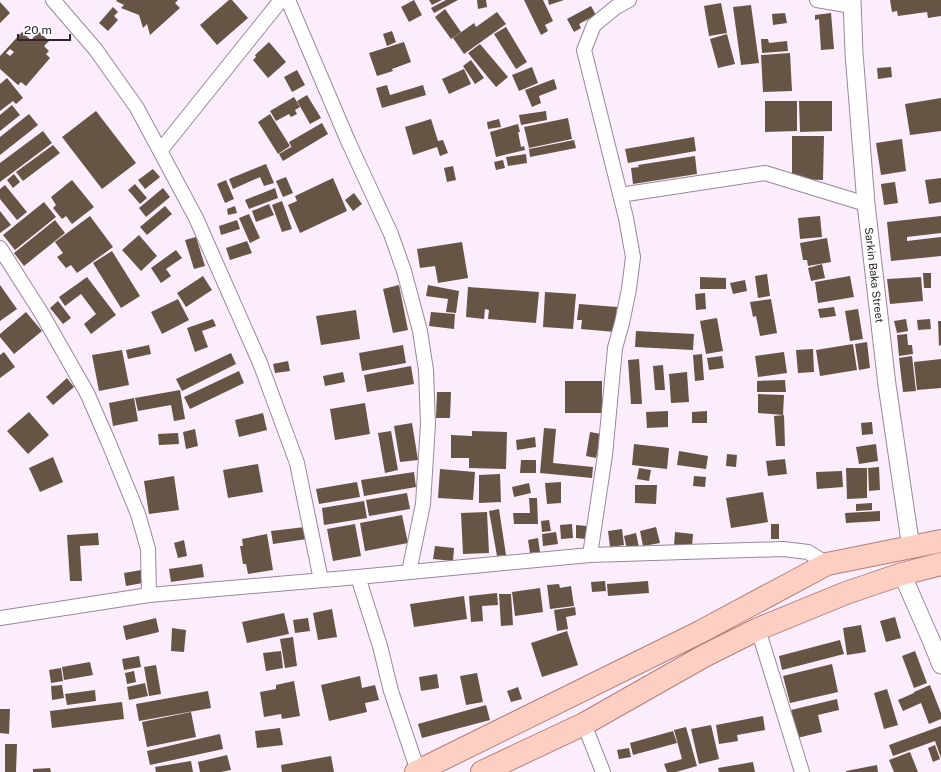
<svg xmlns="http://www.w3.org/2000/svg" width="941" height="772" viewBox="0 0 941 772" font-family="'Public Sans',sans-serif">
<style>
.building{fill:#665445;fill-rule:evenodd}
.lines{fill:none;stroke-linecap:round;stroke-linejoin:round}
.minor-casing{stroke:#998799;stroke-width:16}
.tertiary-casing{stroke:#998799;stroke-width:19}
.primary-casing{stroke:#b37f75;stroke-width:24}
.minor{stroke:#fff;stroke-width:14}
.tertiary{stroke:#fff;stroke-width:17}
.primary{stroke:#fdcfc3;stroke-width:22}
.labels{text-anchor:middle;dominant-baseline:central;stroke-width:4;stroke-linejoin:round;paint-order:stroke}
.street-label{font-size:11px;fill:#2e272e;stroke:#fff}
</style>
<rect width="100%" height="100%" fill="#fcedfd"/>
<path class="building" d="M117,0H178L175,3L180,8L150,35L147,24L143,28L139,15L121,8L124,5L116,1Z
M229,0H232L248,18L217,45L200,25Z
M414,0L422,15L409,22L401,7Z
M429,0H442L432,5Z
M446,0H458L434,13L431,8Z
M477,0H486L487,7L478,9Z
M524,0H543L553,21L545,25L548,31L541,35Z
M548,0H564L549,5Z
M890,0H941V16L928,18L927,12L898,16L897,11L892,12Z
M0,2L10,13L0,23Z
M721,3L727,33L709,36L704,6Z
M751,5L759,63L741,65L733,7Z
M591,6L596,15L579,24L581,28L574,32L567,19Z
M113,7L118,12L114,16L118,20L108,31L99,23Z
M445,9L461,32L451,39L435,17Z
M497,12L506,24L464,54L453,38L474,23L476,27Z
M785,13L787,23L773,25L772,14Z
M831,13L834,49L821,50L819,19L815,20V15Z
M506,27L527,62L516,69L494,34Z
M392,31L396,42L387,46L383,34Z
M22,32L31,40L39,32L49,41L44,46L49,51L46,54L50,58L26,86L21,82L18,85L0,69V56ZM10,49L14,52L10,56L6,53Z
M727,34L735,64L718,68L710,39Z
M761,39H768L769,43L787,41L788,51L762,53Z
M269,42L286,62L268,78L253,60L256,57L255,55Z
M404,42L411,62L392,69L393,71L377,76L369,53Z
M480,44L508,77L496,87L468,53Z
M790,53L792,91L763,92L761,55Z
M471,60L484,78L475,84L463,66Z
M532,67L538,83L519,91L512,75Z
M891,67L892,77L878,79L877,68Z
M464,69L471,84L449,94L442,79Z
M297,70L305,85L292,92L284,77Z
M7,78L23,98L16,104L13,101L0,111V84Z
M554,79L557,89L539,96L541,103L532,107L525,90Z
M387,85L390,95L423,85L426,95L382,108L376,88Z
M307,95L321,118L310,124L297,101Z
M294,97L300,107L295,110L297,114L291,117L289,114L276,121L270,111Z
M941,98V131L910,135L905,104Z
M765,101H797V131L765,132Z
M799,101H832V131L800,132Z
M12,105L20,115L0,131V115Z
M96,111L136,163L102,189L62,137Z
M546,111L547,120L521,125L519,115Z
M29,114L38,125L0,155V137Z
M270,114L290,146L278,154L258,122Z
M568,118L572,139L529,148L524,127Z
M431,119L438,141L443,140L448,153L440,156L437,147L413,155L405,127Z
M499,119L501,127L488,129L487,122Z
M322,123L328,134L283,161L279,154L291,147L292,148L289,142Z
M518,124L520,132H518L521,147L524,146L525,150L496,157L490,132Z
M43,131L52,143L0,182V163Z
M792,136H824L823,180L792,179Z
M694,137L696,151L628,163L625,149Z
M902,139L906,171L881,175L876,143Z
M574,140L576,148L530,157L529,149Z
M53,145L60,153L23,181L16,172Z
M526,154L527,163L508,166L506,157Z
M695,156L697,174L633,184L631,168L639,167L638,165Z
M503,160L505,168L496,170L494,162Z
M266,164L274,183L264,186L260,177L233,189L229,179Z
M453,166L456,180L447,182L444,168Z
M153,169L160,177L145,189L138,180Z
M14,174L20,182L13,188L7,180Z
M286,177L293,193L283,197L276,181Z
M333,178L347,211L300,233L288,205L297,201L295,196Z
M941,178V202L929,204L925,180Z
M72,180L94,207L72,224L66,216L62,219L53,208L56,205L51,197Z
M226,180L234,199L225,203L217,184Z
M895,182L898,203L884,205L881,184Z
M135,184L147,198L140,204L128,190Z
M5,185L27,212L17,220L0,199V189Z
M163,188L170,197L146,217L139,208Z
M275,188L278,198L249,209L245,200Z
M354,193L362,204L353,211L345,200Z
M282,201L292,229L282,232L272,205Z
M44,202L56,217L15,250L3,235Z
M269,204L274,215L256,222L252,211Z
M165,206L172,214L147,235L140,227Z
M235,206L237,213L228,215L227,209Z
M0,211L11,225L0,233Z
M249,214L260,238L250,243L239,218Z
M90,216L113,247L77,273L71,265L66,268L57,257L63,253L55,242Z
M820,216L822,237L800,239L798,218Z
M941,216V233L907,237V241L941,237V256L891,261L887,222Z
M55,220L65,233L24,266L14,253Z
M237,220L240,229L221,235L219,226Z
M139,235L157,256L141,271L122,250Z
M196,237L205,266L194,269L185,240Z
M827,238L831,262L808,266L807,260H803L800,243Z
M247,241L252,253L230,260L226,248Z
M462,242L468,278L438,283L435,266L420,268L417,249Z
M176,250L182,258L166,269L171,276L161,283L151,268Z
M112,251L140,296L121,308L93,263Z
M822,264L825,278L811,281L808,268Z
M923,273H931V288H924Z
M767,274L770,296L758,298L755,276Z
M203,276L212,290L186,307L177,293Z
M850,276L854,297L818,303L815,282Z
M87,277L116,315L91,334L84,324L96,314L81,294L65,306L59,297Z
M700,277L726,278V289H700Z
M921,277L923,301L890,304L887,279Z
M745,280L747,291L733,294L730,283Z
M0,285L17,309L0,321Z
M399,285L408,330L393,333L383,289Z
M428,285L459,291L456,313L446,312L448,299L426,296Z
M468,287L539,292L536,323L488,319L489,310L485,309L484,319L466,317Z
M545,292L576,294L573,329L543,327Z
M705,293L706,309L696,310L695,294Z
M178,299L189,320L162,334L151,312Z
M771,299L777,333L760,336L756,316L753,317L750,302Z
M58,301L71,318L63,324L50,308Z
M579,304L617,307L615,332L581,329L582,320H577Z
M834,307L836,316L820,318L818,309Z
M858,309L863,339L850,341L845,311Z
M356,310L360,339L321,345L316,316Z
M26,312L42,331L14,354L0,337V334Z
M431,312L455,314L454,329L429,326Z
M717,318L723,351L706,354L700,321Z
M213,319L216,326L202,331L208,347L195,352L187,328Z
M906,319L908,331L897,333L894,321Z
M930,319L931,329L918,330L917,320Z
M938,321H941V345L939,346Z
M636,331L694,334L693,350L635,347Z
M907,334L908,345H912L913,354L899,356L897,335Z
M867,342L870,368L859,370L855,344Z
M853,344L857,370L820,376L816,350Z
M149,345L151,354L128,359L126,350Z
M403,345L406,363L362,371L359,353Z
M813,349L814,372L798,373L796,350Z
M122,350L129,385L99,391L92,355Z
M4,352L15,367L0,378V355Z
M784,352L787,373L758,377L755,356Z
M231,353L236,364L182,391L176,379Z
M702,354L704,380L695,381L693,355Z
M722,356L724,368L709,370L707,358Z
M912,356L916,391L903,392L899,358Z
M639,359L642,404H631L628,360Z
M941,359V388L917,390L914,362Z
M288,361L290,371L275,373L273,364Z
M663,365L665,390H655L653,366Z
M411,366L414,384L367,392L364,375Z
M239,371L244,383L190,409L184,397Z
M343,372L345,382L325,386L323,376Z
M687,372L689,402L671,403L669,374Z
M67,378L74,387L53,405L46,397Z
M785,380L786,392H757V381Z
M565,381H602V413H565Z
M180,390L185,419L174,421L171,405L138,411L135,398Z
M437,392H451L450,418H436Z
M758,394L784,395L783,415L758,413Z
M134,398L138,421L113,426L109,403Z
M365,403L370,434L335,440L330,409Z
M668,411V427L647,428L646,412Z
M707,411V423H692V412Z
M29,412L49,435L28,454L7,431Z
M263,413L267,430L239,437L235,420Z
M784,415L785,446H776L774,416Z
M872,422L873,434L862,435L861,423Z
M412,423L418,460L400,462L394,426Z
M544,428L556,429L553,463L593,467L592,478L540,473Z
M195,429L198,446L186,449L183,432Z
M391,431L398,470L385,473L378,433Z
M472,431L507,432L506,469L469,468V458H451V435L472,436Z
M590,432L601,434L596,458L586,456Z
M178,433L179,444L159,445L158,434Z
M535,437L536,447L517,450L516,440Z
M634,444L669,448L667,469L632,465Z
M876,444L878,461L859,464L856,447Z
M679,451L708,456L706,469L677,465Z
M727,454L737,455L736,467L726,466Z
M53,457L63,482L40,492L29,468Z
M785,459L787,474L768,476L766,461Z
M521,460H536V473H520Z
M258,464L263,492L228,498L223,470Z
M879,467L880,490L869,491L868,468Z
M639,468L651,470L649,481L637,479Z
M846,468H867V498L847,499Z
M440,469L475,472L473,500L438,498Z
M842,471L843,487L817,489L816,472Z
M414,472L416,487L364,496L361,480Z
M500,474L501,502L479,503V475Z
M174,476L179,510L149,514L144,481Z
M694,476L706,477L705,487L693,486Z
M357,482L360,497L319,504L316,489Z
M561,482V503L547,504L545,483Z
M529,483L531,493L514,497L512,487Z
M635,485H657L656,504L635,503Z
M763,492L768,522L731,528L726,498Z
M407,493L410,509L369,516L366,500Z
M529,498H537L538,524H514L513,513H530Z
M364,501L367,518L324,525L322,508Z
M872,503V510L856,511V504Z
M499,509L506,555L497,556L489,511Z
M880,511V521L846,523L845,513Z
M487,512L489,553L463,554L461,513Z
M402,515L408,543L365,551L360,523Z
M549,520L551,531L542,532L541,521Z
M355,524L361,556L333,561L327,529Z
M572,524L573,538L561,539L560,525Z
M771,524H779V539H771Z
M576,525L587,526L586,539L576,538Z
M305,527L307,539L273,544L271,531Z
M656,527L660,543L643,546L640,531Z
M622,529L624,545L610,547L608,531Z
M556,532L558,544L543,546L542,534Z
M675,532L693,534L692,547L674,546Z
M98,533L99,545L80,546L82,581H70L67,535Z
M636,533L639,547L627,550L624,536Z
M267,534L273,570L248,574L246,564H243L240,546H243L242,539Z
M538,538L540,552L530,553L528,540Z
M184,540L187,556L178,558L174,543Z
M435,546L454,548L453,561L433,559Z
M202,564L204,577L171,582L169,569Z
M141,570L143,583L126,586L124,573Z
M605,581L606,591L592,592L591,582Z
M648,581L649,593L608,596L607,584Z
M559,584L560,588L571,586L574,606L550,609L547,585Z
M540,588L543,612L515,616L512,592Z
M497,593L498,605L482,606L483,621L471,622L469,596Z
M499,594H511L513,625L501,626Z
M464,596L467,619L414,627L410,604Z
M575,607L576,615L566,617L568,629L557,631L554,610Z
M332,609L337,637L318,640L313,613Z
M284,613L289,634L247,643L242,622Z
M895,617L901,638L886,642L880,621Z
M156,618L159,632L126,640L123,626Z
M308,618L310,631L295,633L293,620Z
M861,625L866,652L847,655L843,628Z
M172,628L186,630L184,652L171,651Z
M567,631L578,665L542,677L531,643Z
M293,637L297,666L285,668L280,639Z
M840,640L844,654L782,670L779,656Z
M281,651L283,668L266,671L263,653Z
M915,651L927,683L914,688L902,656Z
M139,656L141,667L124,670L122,659Z
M90,662L93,675L64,680L62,667Z
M832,664L838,692L790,703L783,676Z
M156,665L161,694L149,696L144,667Z
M61,668L63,681L51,683L49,670Z
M134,671L136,682L127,684L125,673Z
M477,673L483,702L466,705L460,676Z
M437,674L439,688L421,691L419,677Z
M360,676L362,688L375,685L379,700L365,703L367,712L329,721L321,685Z
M294,681L300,716L282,719L281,714L264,717L260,692L276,689V685Z
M145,683L148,696L129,700L127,687Z
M62,685L64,698L52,700L51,686Z
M930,685L941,713V719L929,724L921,703L903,711L898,700L914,693V692Z
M518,687L522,699L511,702L507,691Z
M887,689L898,725L884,729L874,693Z
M95,690L96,701L67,705L65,694Z
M208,691L211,708L139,721L136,704Z
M837,699L839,710L818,715L822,732L797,738L791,710Z
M122,702L124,719L52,728L50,711Z
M486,705L490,720L422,738L418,724Z
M0,709H10L9,734L0,733Z
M191,712L196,737L147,747L142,722Z
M763,716L765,730L737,735L738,741L719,744L716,725Z
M711,725L719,759L699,764L691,729Z
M941,726V758L935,741L893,756L889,745Z
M686,727L697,766L676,772H667L664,764L682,759L674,730Z
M280,728L283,745L257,748L255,731Z
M673,731L677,743L633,755L630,743Z
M220,734L223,749L150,765L147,751Z
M5,744H17L16,772H5Z
M935,745L940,759L933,762L928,748Z
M629,748L631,757L619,759L617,750Z
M910,752L918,772H894L889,760Z
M227,755L231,770L221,772H200L198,762Z
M331,756L334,772H282L281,765Z
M191,761L193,772H156L155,767Z
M753,762L755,772H719L718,768Z
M877,765L878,772H846V771Z
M50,768L51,772H33V769Z"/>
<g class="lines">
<g class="minor-casing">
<path id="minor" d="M53,0L96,50L137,108L196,218L260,363L297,463L321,580
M288,0L348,141L391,234L404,271L420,331L426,370L428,424L423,504L409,572
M817,0L852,6
M160,151L281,0
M620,195L765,173L866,204
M0,248L42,314L87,393L108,441L138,514L148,549L149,595
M590,555L605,455L615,348L622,323L629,289L633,257L626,218L584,50L594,25L616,7L629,0
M358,577L380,646L391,691L418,771
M0,618L149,595L358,577L590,555L783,549L808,552L827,564
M758,629L802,772
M584,724L603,772"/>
</g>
<g class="tertiary-casing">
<g id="tertiary">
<path id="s1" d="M852,0L854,53L866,204L887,385L911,548"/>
<path d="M902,574L931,640L941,665"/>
</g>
</g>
<g class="primary-casing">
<path id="primary" d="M416,772L700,632L827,564L941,541
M482,772L584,724L704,656L758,629L846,593L902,574L941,564"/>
</g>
<use href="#minor" class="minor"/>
<use href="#tertiary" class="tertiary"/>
<use href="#primary" class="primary"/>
</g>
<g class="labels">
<g class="street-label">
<text stroke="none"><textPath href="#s1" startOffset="276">Sarkin Baka Street</textPath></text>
</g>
</g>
<path d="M18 34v6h52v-6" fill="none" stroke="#2e272e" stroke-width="2"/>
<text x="24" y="34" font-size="12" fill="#2e272e" stroke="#ffffff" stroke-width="3" paint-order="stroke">20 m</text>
</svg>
